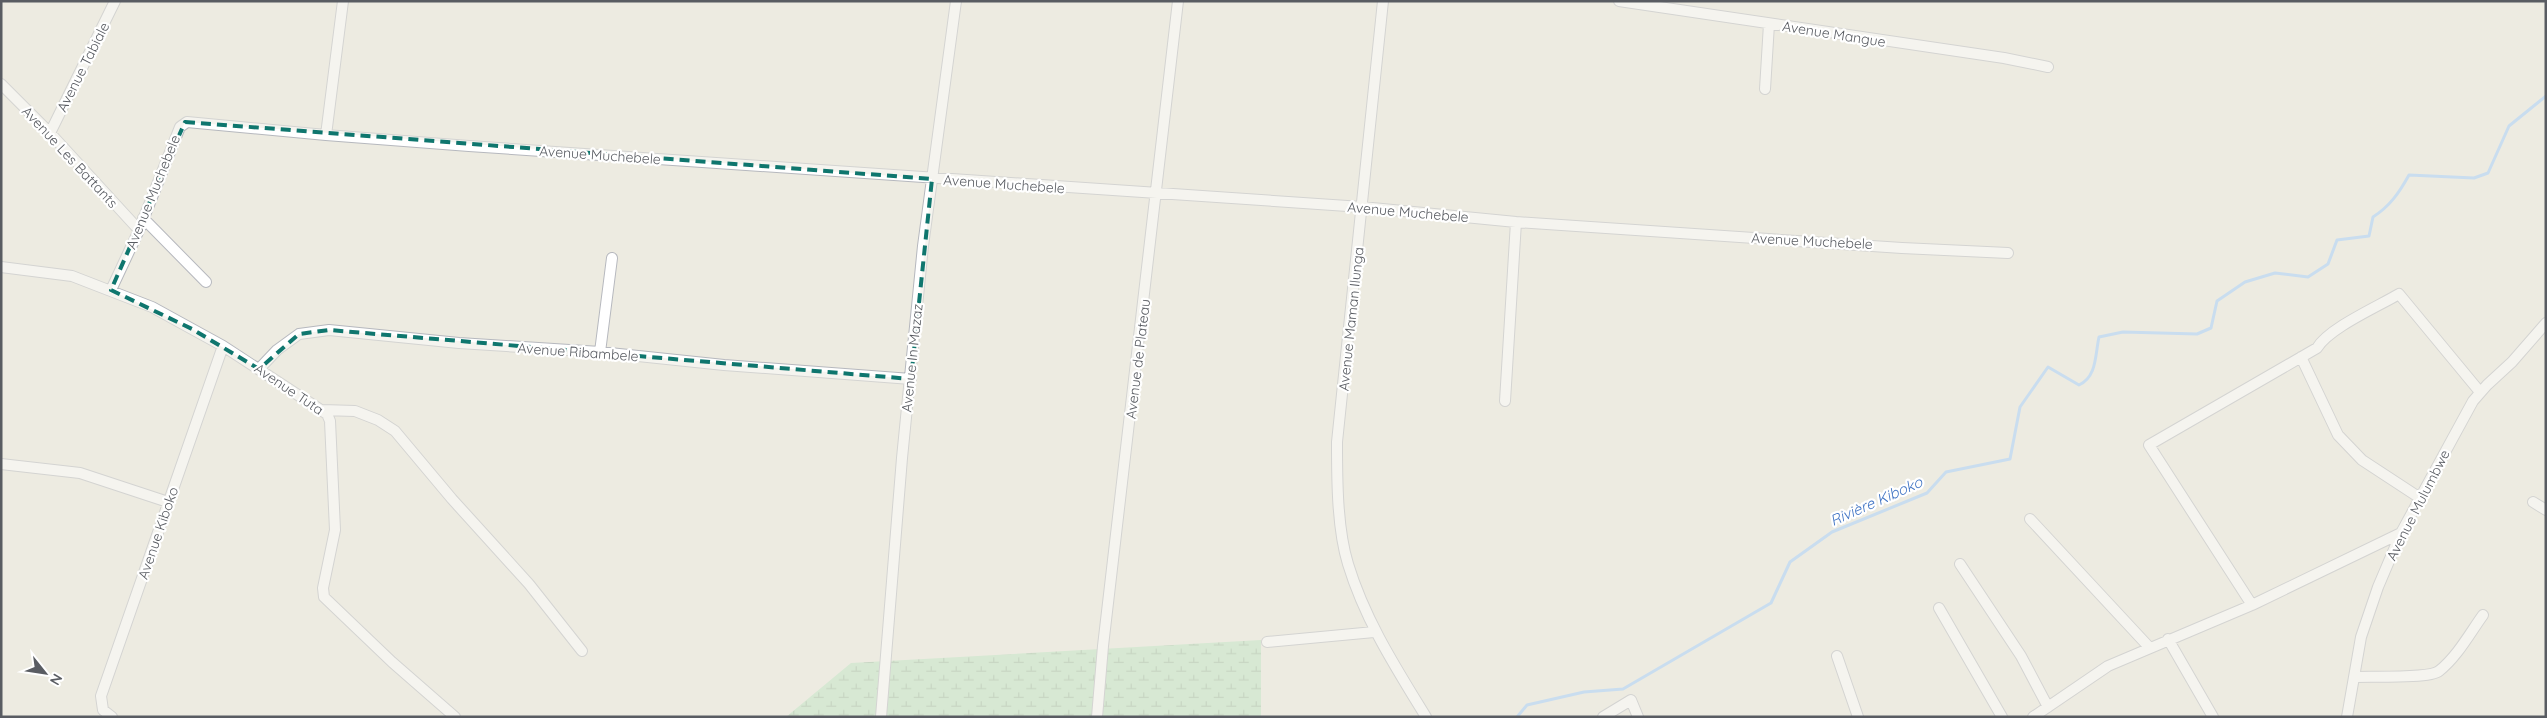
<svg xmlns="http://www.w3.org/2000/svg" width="2547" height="718" viewBox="0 0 2547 718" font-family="Quicksand,sans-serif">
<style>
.wetland{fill:url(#wetland-marsh)}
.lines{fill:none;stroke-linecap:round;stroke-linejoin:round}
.stream{stroke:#9eccff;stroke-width:3}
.street-casing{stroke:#b6b8be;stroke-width:12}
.street{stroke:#fff;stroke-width:10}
.marked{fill:none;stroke:#0f766e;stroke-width:4;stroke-dasharray:10 6;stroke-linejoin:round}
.labels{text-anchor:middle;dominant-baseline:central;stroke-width:4.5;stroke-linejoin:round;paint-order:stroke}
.street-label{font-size:14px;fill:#595c62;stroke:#fff}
.water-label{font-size:15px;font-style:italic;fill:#4074c4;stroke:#fff}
</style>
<defs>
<pattern id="wetland-marsh" width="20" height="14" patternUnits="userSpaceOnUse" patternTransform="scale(1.25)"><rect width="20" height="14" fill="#bce5c0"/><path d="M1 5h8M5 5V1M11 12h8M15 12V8" fill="none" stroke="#9cbd9f"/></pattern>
</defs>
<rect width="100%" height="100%" fill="#edebe1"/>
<path class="wetland" d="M1261,640V717H786L851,663Z"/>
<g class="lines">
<path class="stream" d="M1517,717L1527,705L1584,692L1623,689L1771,603L1790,562L1832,532L1927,493L1946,472L2010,459L2020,407L2048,367L2079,385C2097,377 2095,355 2099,337L2123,332L2197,334L2211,328L2217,301L2245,282L2275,273L2308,277L2328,264L2337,240L2369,236L2373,217C2390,206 2399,193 2409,175L2474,178L2488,173L2509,126L2546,96"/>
<g class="street-casing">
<path id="street" d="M1383,1L1337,442C1337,479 1337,528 1348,564C1365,620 1396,668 1426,717
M1619,1L2004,58L2048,67
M1,84L50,133L139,230
M1765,89L1769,24
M50,133L115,1
M326,135L343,1
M143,218L206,282
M1,267L72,276L152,307L223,346L327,414L330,421L335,530L323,588L324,597L392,662L455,717
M111,290L139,230L180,127L187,122L326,135L469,146L1362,207L1516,222L1902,248L2008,253
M600,352L612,258
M2301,357L2338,435L2362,460L2420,498
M259,369L277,350L299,334L329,330L459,343L600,352L724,365L911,379
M1505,401L1516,222
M322,410L355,411L378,420L395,431L452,499L529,584L582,651
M1,464L80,473L168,502
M2533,502L2546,510
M2030,519L2149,647
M1960,564L2021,656L2048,707
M2252,605L2149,445L2317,348C2329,328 2377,307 2399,294L2480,392
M1939,608L2002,717
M2168,639L2213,717
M1267,642L1374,632
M1837,656L1858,717
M2354,677C2370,676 2429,679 2439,671C2457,657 2470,633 2483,615
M112,717L103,710L101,696L223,346
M881,717L902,458L923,246L956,1
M1097,717L1103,646L1178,1
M1603,717L1631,700L1638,717
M2033,717L2108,666L2252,605L2401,533
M2347,717L2361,637L2378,587L2401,533L2473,401L2487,385L2512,362L2546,323"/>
</g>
<use href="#street" class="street"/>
</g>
<path d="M0 0H2547V718H0ZM185,122L932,179L911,379L329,330L299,334L259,369L192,329L111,290Z" fill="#edebe1" fill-opacity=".55" fill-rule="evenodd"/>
<path class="marked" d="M185,122L932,179L911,379L329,330L299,334L259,369L192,329L111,290Z"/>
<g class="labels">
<g class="street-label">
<text transform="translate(1834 34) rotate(9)">Avenue Mangue</text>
<text transform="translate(83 67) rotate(-63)">Avenue Tabiale</text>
<text transform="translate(600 155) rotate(4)">Avenue Muchebele</text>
<text transform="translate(70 157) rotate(47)">Avenue Les Battants</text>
<text transform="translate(1004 184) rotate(4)">Avenue Muchebele</text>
<text transform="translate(153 192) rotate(-68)">Avenue Muchebele</text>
<text transform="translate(1408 212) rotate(5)">Avenue Muchebele</text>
<text transform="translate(1812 241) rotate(3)">Avenue Muchebele</text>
<text transform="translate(1351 319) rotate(-84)">Avenue Maman Ilunga</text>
<text transform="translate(578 352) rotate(4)">Avenue Ribambele</text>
<text transform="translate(912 358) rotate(-84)">Avenue In Mazaz</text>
<text transform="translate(1138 359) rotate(-83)">Avenue de Plateau</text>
<text transform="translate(289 389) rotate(34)">Avenue Tuta</text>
<text transform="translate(2418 505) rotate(-63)">Avenue Mulumbwe</text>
<text transform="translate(158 533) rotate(-71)">Avenue Kiboko</text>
</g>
<g class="water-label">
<text transform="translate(1876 501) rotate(-24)">Rivière Kiboko</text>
</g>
</g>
<rect width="2547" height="718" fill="none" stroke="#595c62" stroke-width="5"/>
<g transform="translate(45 673) rotate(120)" stroke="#ffffff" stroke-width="4" paint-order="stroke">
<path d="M0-4L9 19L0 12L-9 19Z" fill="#595c62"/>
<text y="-8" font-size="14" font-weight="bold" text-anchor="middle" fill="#595c62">N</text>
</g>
</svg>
